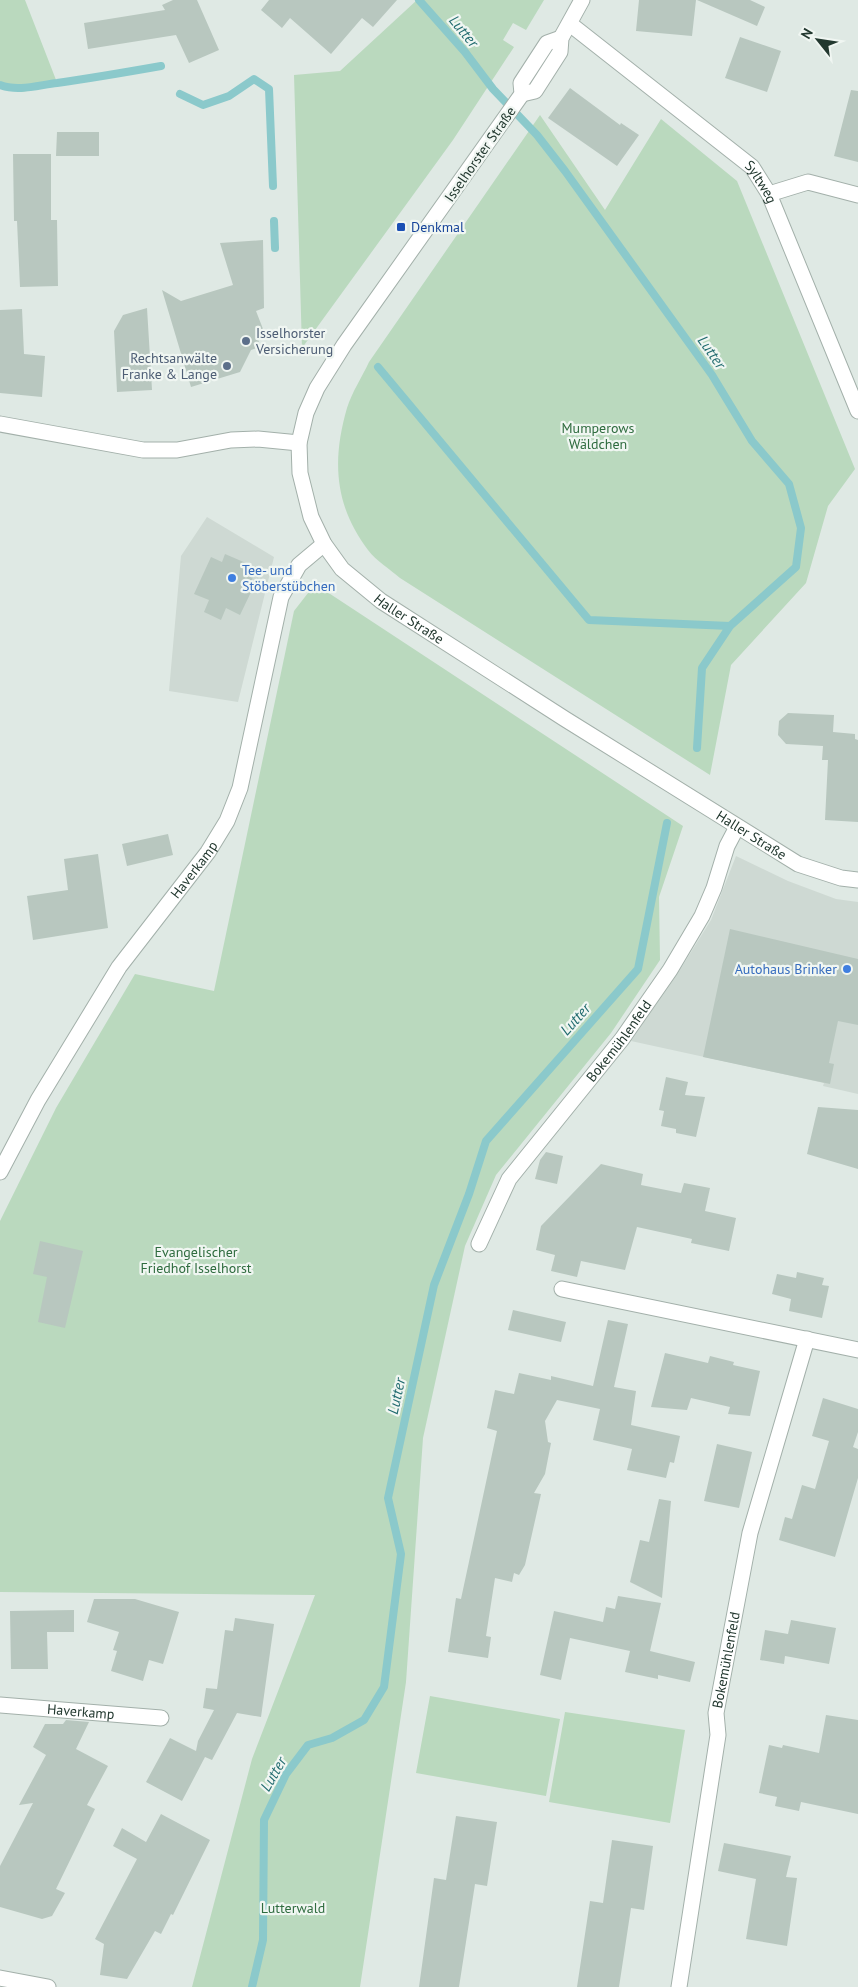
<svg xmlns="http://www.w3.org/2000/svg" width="858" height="1987" viewBox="0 0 858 1987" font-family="'PT Sans',sans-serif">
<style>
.built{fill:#ced9d3}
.green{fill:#bad9be}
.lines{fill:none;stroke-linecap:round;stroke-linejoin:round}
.stream{stroke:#8bc9cb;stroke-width:8}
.building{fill:#b8c7bf}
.minor-casing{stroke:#a3b0aa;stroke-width:17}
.tertiary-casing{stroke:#a3b0aa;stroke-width:17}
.minor{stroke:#fff;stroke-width:15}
.tertiary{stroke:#fff;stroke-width:15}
.transit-dot{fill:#1a4fb4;stroke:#f0f6f2;stroke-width:2}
.service-dot{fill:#5c6f8a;stroke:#f0f6f2;stroke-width:2}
.shop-dot{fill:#3f7fe0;stroke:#f0f6f2;stroke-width:2}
.labels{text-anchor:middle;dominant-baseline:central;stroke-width:4.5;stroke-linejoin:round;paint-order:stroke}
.street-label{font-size:14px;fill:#22382f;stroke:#f0f6f2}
.transit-label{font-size:14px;fill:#164399;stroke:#f0f6f2;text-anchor:start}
.service-label{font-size:14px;fill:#4e5e75;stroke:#f0f6f2;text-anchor:start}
.park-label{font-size:14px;fill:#2f6c3f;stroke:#f0f6f2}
.shop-label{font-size:14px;fill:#366cbe;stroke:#f0f6f2;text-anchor:start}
.water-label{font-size:15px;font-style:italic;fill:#216b6f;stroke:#f0f6f2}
</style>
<rect width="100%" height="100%" fill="#dfe9e4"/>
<path class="built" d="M207,517L274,557L238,702L169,691L181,556Z
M736,856L788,881L836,899L858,902V1094L823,1086L824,1083L631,1041L678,973L711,920Z"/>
<path class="green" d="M0,0H25L58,85L22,92L0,84Z
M417,0H544L526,30L513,23L503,40L514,47L453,140L302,348L294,75L340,71Z
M540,115L605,210L661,119L737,181L855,469L828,506L806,583L731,665L710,775L400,578C390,569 376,561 368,550C334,505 332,460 347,408C352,392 362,377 369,362Z
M315,584L683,826L659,897L660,960L611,1033L496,1175L465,1246L423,1438L406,1682L360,1987H192L252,1759L315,1595L0,1592V1221L56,1108L135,974L214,991L294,611Z
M430,1696L560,1719L546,1796L416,1773Z
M565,1712L685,1730L670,1823L549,1802Z"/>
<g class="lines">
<path class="stream" d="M419,0L465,52L493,89L537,135L565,171L712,375L752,441L789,484L801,528L796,567L730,626L702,668L697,748
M0,85C18,92 39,85 57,83C92,78 127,72 161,66
M180,94L203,105L229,96L254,79L269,89L273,186
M274,221L275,248
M378,367L589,620L730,626
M252,1987L263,1940L264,1820L286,1774L308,1745L332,1738L364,1720L384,1687L401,1554L388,1498L434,1285L469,1194L486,1141L638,969L667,823"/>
</g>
<path class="building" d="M173,0H197L219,50L189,63L176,35L88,49L84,23L165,10L162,5Z
M269,0H397L373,27L362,18L331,54L290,18L282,28L261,10Z
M639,0H696L692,36L636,31Z
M697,0H750L765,7L757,26Z
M740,37L781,51L767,92L725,78Z
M570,88L620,125L621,123L639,135L617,166L548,118Z
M851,90L858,91V162L834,156Z
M57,132H99V156H56Z
M13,154H51V220H57L58,286L20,287L17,221H14Z
M263,240L264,308L256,311L263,329L258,338L260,347L251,350L240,372L191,387L162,290L181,301L233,285L220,243Z
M147,308L152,390L117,392L114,331L123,315Z
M22,309L24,354L45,356L42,397L0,393V310Z
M225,554L246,563L243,570L254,575L248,588L252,590L240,615L226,608L221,620L204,612L209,600L194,594L211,557L222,562Z
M788,713L834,715L833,732L855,734V739L858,740V822L825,820L828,760H822L823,746L786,744L778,735L779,721Z
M168,834L173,855L127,866L122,844Z
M98,854L108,928L33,940L27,896L68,890L64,859Z
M730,929L858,959V1025L838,1021L829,1063L834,1064L830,1084L703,1057Z
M666,1077L688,1082L685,1095L705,1097L696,1137L676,1133V1129L661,1126L664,1111L659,1110Z
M818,1107L858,1110V1169L807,1154Z
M546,1152L563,1156L557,1184L535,1179L540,1160Z
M601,1164L643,1174L641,1185L681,1193L684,1183L710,1188L705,1211L736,1218L729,1251L691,1243L692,1239L637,1227L625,1270L581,1261L577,1277L551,1271L555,1255L536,1250L541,1226Z
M40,1241L83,1251L65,1328L38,1322L47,1277L33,1274Z
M797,1272L824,1278L822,1285L829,1286L822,1318L789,1311L791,1299L772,1294L777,1274L796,1278Z
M513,1310L566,1322L561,1342L508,1330Z
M608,1320L628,1324L614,1387L636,1391L631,1425L680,1436L674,1463L670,1462L666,1478L627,1470L632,1449L593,1440L600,1409L557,1400L545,1421L548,1442L551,1443L545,1474L534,1493L541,1494L525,1565L519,1575L514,1573L512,1582L495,1578L486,1636L491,1637L488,1658L448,1652L456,1598L461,1599L497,1431L487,1428L495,1390L514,1394L519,1373L551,1380V1376L593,1386Z
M665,1353L708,1363L710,1356L734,1362L733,1365L760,1371L750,1416L728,1414L730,1407L691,1398L687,1410L651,1407Z
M823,1398L858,1409V1432L853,1447L858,1449V1478L835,1557L779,1540L785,1517L792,1519L802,1485L815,1489L829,1441L812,1436Z
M717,1444L752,1452L739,1508L704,1501Z
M659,1499L671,1501L662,1598L630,1582L640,1540L649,1542Z
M618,1596L661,1603L650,1651L695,1662L690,1682L658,1675V1679L625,1672L630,1651L570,1638L561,1680L540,1675L554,1611L603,1622L606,1607L615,1609Z
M94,1599H135L179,1612L163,1664L149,1660L143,1681L111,1671L117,1651L113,1650L119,1632L87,1622Z
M74,1610V1632H47L48,1669H11L10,1611Z
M235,1618L274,1624L261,1717L237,1713L212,1760L205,1757L182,1801L146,1782L170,1738L196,1751L198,1741L214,1710L203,1708L206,1688L217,1689L225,1630L233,1631Z
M791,1620L836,1628L829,1664L785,1656L784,1664L760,1660L765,1630L788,1634Z
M826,1715L858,1720V1814L801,1802L799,1811L775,1806L777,1797L759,1793L769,1745L782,1748L783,1745L819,1753Z
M66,1720L89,1722L76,1749L108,1766L87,1805L95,1809L56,1889L65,1893L52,1916L42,1919L0,1907V1866L33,1803L19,1805L46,1755L33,1747L45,1724H63Z
M161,1814L210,1840L173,1915L171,1914L161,1934L155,1931L127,1979L100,1975L104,1944L95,1939L137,1859L113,1846L122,1828L146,1842Z
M456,1816L497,1822L487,1886L475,1884L459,1987H419L434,1878L446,1880Z
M612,1840L653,1846L644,1910L631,1908L619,1987H577L590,1901L603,1903Z
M724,1843L791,1856L786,1877L797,1878L787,1946L746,1939L756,1879L718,1871Z"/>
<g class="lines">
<g class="minor-casing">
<g id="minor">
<path id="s1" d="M570,24L752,167L769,194L858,411"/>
<path d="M769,194L808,182L858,195"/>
<path id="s2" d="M0,1172L38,1100L119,967L208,852L227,821L240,788L281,597L299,565L324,544"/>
<path id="s3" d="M479,1244L509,1179L622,1039L670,970L702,916L714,888L727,846L737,827"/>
<path d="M562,1289L858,1350"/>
<path id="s4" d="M0,1705L161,1718"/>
<path d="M0,1978L48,1987"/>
<path id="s5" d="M679,1987L718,1735L716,1713L750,1533L807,1339"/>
</g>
</g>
<g class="tertiary-casing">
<g id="tertiary">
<path id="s6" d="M561,38L547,43L521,83L522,94L344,345L317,388L306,413L299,443L300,473L311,517L324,544L342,569L381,601L565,719L798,864L841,878L858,880"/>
<path d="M522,94L535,91L560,52L561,38L582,0"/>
<path d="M0,424L143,450H177L231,440L258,439L299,443"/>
</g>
</g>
<use href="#minor" class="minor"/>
<use href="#tertiary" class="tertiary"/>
</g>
<rect class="transit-dot" x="396" y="222" width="10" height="10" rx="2.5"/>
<g class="service-dot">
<circle cx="246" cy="341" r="5"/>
<circle cx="227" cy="366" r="5"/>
</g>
<g class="shop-dot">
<circle cx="232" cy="578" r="5"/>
<circle cx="847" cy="969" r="5"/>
</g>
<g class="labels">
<g class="street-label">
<text transform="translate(480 154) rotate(-55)">Isselhorster Straße</text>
<text stroke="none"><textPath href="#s1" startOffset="249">Syltweg</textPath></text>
<text stroke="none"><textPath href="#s6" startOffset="710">Haller Straße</textPath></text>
<text stroke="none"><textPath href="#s6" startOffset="1115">Haller Straße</textPath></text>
<text stroke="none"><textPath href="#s2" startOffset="360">Haverkamp</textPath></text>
<text stroke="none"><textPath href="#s3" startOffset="248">Bokemühlenfeld</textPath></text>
<text stroke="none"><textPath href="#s5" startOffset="331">Bokemühlenfeld</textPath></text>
<text stroke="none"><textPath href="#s4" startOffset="81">Haverkamp</textPath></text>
</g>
<g class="transit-label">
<text x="411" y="227">Denkmal</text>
</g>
<g class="service-label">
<text x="256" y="333">Isselhorster<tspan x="256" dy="16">Versicherung</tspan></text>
<text x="217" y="358" text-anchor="end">Rechtsanwälte<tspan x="217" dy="16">Franke &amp; Lange</tspan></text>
</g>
<g class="park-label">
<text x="598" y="428">Mumperows<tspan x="598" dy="16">Wäldchen</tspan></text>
<text x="196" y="1252">Evangelischer<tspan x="196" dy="16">Friedhof Isselhorst</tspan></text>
<text x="293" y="1908">Lutterwald</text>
</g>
<g class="shop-label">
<text x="242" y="570">Tee- und<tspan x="242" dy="16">Stöberstübchen</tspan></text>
<text x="837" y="969" text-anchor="end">Autohaus Brinker</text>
</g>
<g class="water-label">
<text transform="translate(464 31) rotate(50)">Lutter</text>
<text transform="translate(712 352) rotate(55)">Lutter</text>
<text transform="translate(575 1019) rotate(-48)">Lutter</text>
<text transform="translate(396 1396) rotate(-78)">Lutter</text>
<text transform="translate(273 1774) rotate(-60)">Lutter</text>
</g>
</g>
<g transform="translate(818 40) rotate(300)" stroke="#f0f6f2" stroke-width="4" paint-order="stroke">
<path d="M0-4L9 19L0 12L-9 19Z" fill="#22382f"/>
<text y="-8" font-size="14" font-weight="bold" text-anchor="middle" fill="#22382f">N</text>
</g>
</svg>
